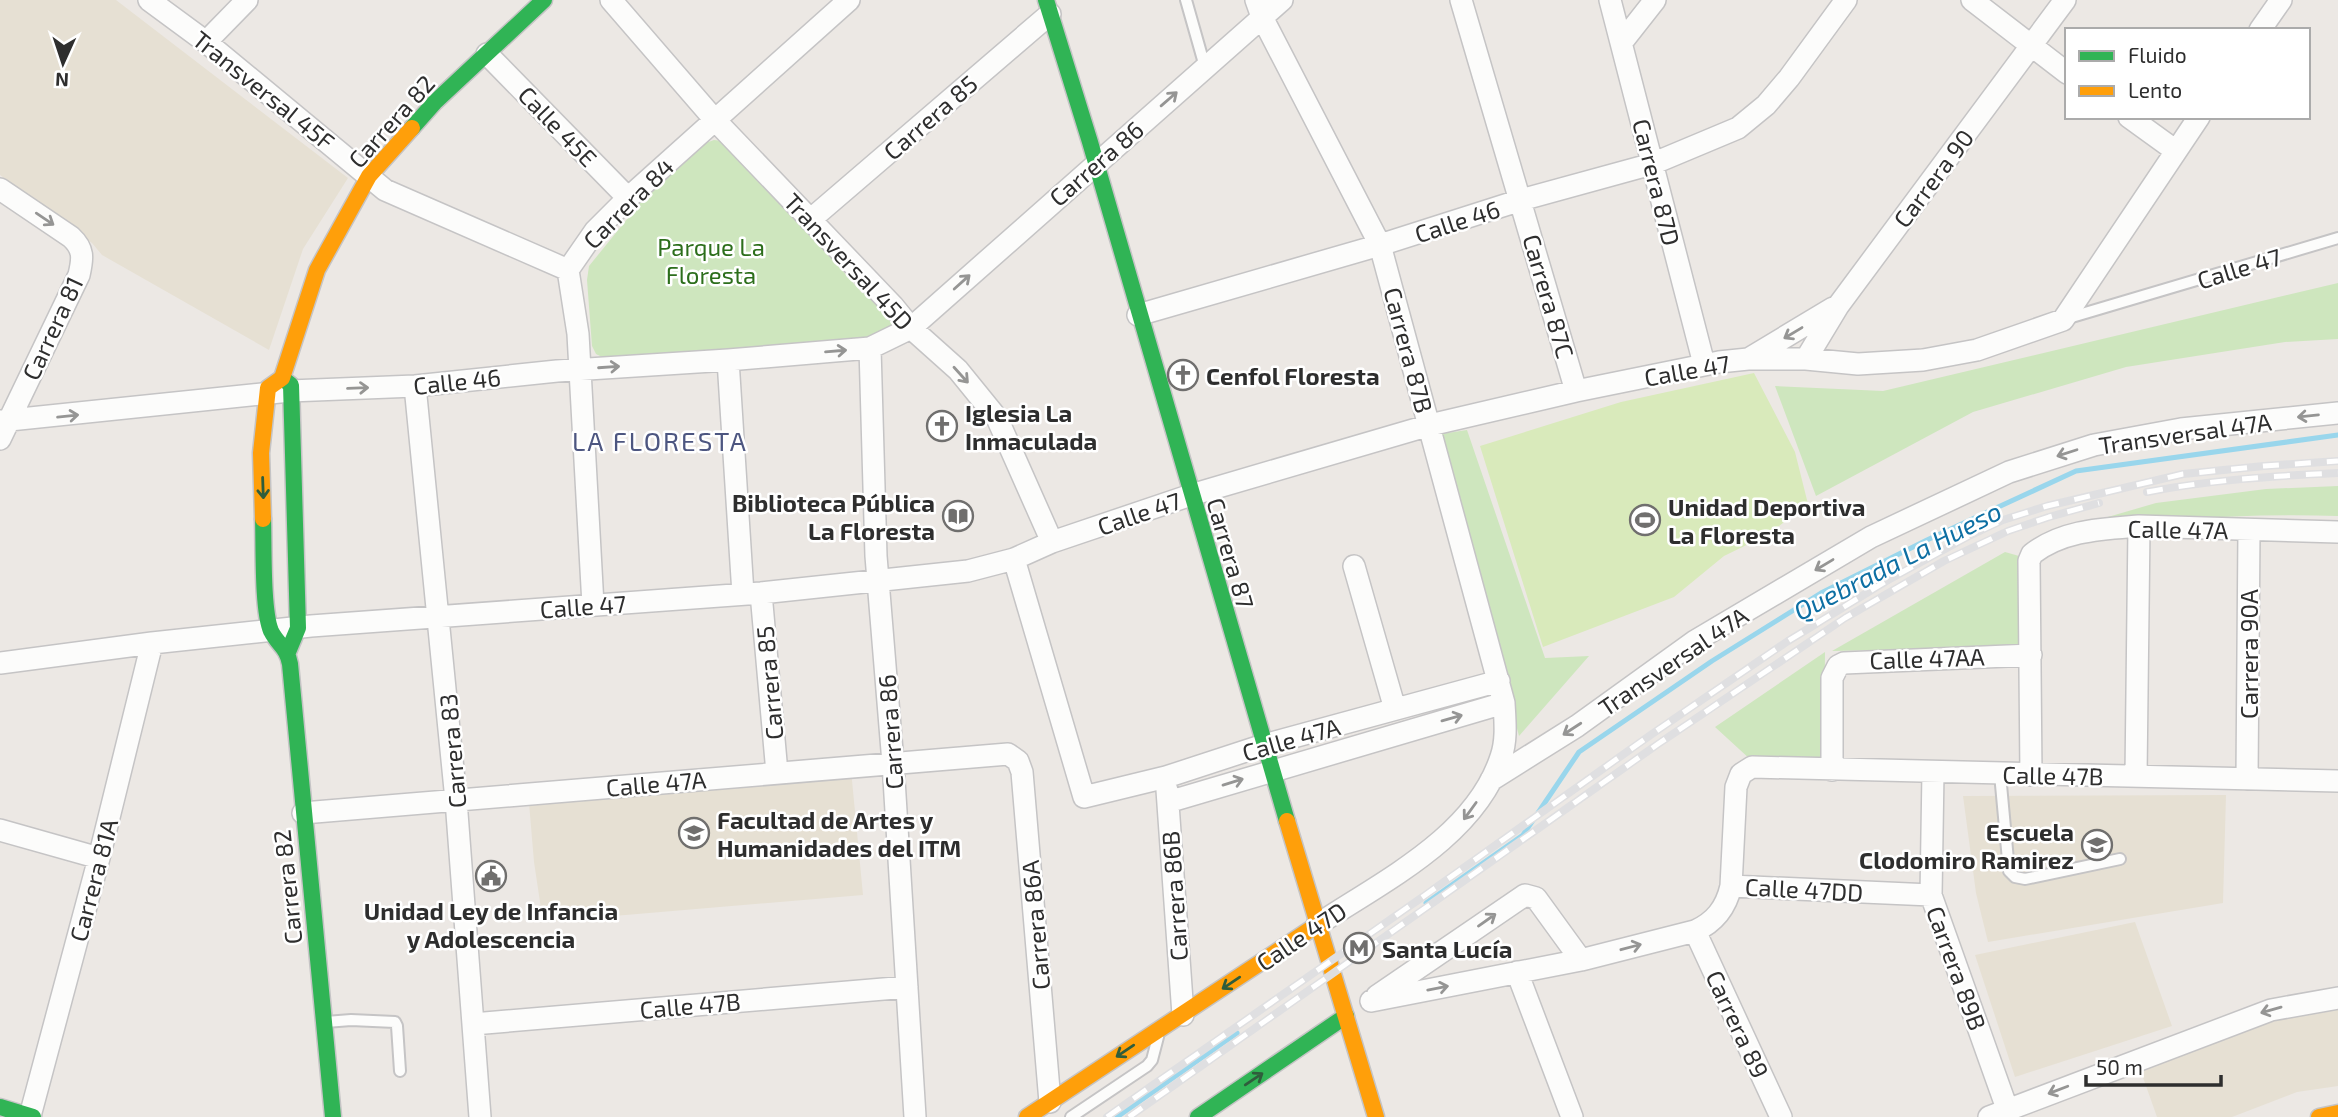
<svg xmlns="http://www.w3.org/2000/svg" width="2338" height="1117" viewBox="0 0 2338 1117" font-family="'Exo 2',sans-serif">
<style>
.education{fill:#e6e0d3}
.green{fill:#cee6be}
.pitch{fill:#d9eabb}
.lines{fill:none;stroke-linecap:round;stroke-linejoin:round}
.stream{stroke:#99d6ec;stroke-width:5}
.lane-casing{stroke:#c5c4c5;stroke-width:14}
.street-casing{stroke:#c5c4c5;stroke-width:24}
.fast-casing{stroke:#c5c4c5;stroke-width:19}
.slow-casing{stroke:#c5c4c5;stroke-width:19}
.lane{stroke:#fcfcfb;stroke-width:10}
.street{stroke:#fcfcfb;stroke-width:21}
.fast{stroke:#30b455;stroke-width:16}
.slow{stroke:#ff9f0a;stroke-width:16}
.rail-casing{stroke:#dfdfe1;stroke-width:8}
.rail{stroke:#fff;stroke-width:5;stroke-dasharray:16;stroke-linecap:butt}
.oneway{stroke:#959594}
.oneway2{stroke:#2f5d3c}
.labels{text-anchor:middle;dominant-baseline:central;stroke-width:5;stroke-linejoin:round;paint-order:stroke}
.street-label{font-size:24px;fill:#2e2e2e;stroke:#fff}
.park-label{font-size:24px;fill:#2c6e1b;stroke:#fff}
.poi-label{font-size:24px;font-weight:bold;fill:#2e2e2e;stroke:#fff;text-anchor:start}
.neighbourhood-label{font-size:26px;letter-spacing:2px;fill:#4d5680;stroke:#fff}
.water-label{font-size:26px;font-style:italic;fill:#0d6fa3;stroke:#fff}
</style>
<rect width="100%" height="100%" fill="#ece8e4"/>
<path class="education" d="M0,0H116L348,178L303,249L269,350L102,255L92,243L0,175Z
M851,770L863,895L543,922L534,862L529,803Z
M2226,795L2223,903L1988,942L1976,893L1963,796Z
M2135,922L2172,1026L2015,1077L1975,955Z
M2338,1002V1086L2297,1092L2232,1117H2157L2140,1069L2238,1032L2305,1009Z"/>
<path class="green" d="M714,140L730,142L862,293L877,295L891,316L893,328L885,336L606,359L596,354L592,346L587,280L589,266L641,202L700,145Z
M2338,283V339L2285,342L2126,367L1973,412L1816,496L1775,386L1883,391Z
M1467,430L1545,658L1589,656L1519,736L1441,434Z
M2338,486V516C2248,513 2159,520 2070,528L2156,503L2266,489Z
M2005,552L2019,556L2023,647L1832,651Z
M1825,652L1824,761L1751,760L1715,727Z"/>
<path class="pitch" d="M1754,373L1795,452L1808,504L1767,535L1724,556L1674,597L1543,647L1480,446L1621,402Z"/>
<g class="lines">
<path class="stream" d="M1426,903L1523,835L1579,752L1712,661L1821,593L1927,540L2076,471L2338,435
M1117,1117L1237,1033"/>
<g class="lane-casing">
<path id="lane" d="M1186,0L1205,67
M2065,319L2338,238
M2000,774L2009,871L2015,877L2025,879L2120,859
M326,1022L351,1020L395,1022L397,1026L400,1071
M1071,1117L1147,1066L1152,1060L1158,1037"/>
</g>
<g class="street-casing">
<path id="street" d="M149,0L206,42L385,190L568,270
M611,0L714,119L893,306L911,328L958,370L997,418L1052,542
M1256,0L1262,17L1380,245L1504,703C1505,721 1507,740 1501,757C1475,837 1383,881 1317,925
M1461,0L1576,391
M1610,0L1704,364
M1972,0L2067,73
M2260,30L2281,0
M206,42L247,0
M1622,42L1655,0
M487,54L628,198
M2129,117L2176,151
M0,189L71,237C84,249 83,258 79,275L0,439
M810,220L1050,14
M1138,315L1380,245L1521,200L1652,164L1738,128L1766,105L1789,78L1846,0
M870,348L876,556L893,763L915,1117
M1750,358L1833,308
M1806,359L1838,306L2065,0
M728,360L743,594
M415,386L456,800L480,1117
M0,421L290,391L415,386L557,371L728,360L870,348L911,328L1282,0
M1014,559L1084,797L1166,777L1264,745L1499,681
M1354,566L1395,709
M761,593L777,773
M593,605L578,334L568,270L595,231L628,198L849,0
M0,663L152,643L311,626L761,593L968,571L1014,559L1052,542L1191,495L1430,425L1576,391L1719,362L1748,359H1806L1858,364L1923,360L1977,350L2063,320L2199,117
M1832,770V678L1838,666L1844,663L2031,655
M1933,772L1931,895L2010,1117
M2031,775L2029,561L2032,554C2063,530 2102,529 2139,526L2338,532
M2136,776L2139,526
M2247,779L2249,530
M1491,780L1577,726L1695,641L1871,537L2009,472L2094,445L2181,429L2338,413
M1167,790L1183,1015
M1168,802L1504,703
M303,813L1008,754L1018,761L1022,772L1050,1102
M0,830L99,858
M1731,886L1931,895
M1695,931L1781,1117
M1517,972L1572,1117
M1377,996L1525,895L1536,898L1581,960
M1371,1001L1581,960L1695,931C1715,922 1726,908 1731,886L1736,787L1741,774L1752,767L2338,781
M473,1024L907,987
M30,1116L99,858L152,643
M1989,1117L2271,1010L2338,998"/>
</g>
<g class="fast-casing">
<path id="fast" d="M1046,0L1090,142L1287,821
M412,128L435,102L544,0
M282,378L291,385L298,628L288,652
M263,519C264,544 262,610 271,631C278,645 287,647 290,664L333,1117
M0,1107L33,1117
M1198,1117L1346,1016"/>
</g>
<g class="slow-casing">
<path id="slow" d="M263,519L261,453L268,388L282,378L317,270L369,176L412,128
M1287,821L1376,1117
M1027,1117L1317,925
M2319,1117L2338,1113"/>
</g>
<use href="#lane" class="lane"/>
<use href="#street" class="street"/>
<use href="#fast" class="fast"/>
<use href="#slow" class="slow"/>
<g class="rail-casing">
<path id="rail" d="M2147,492C2210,480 2273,476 2338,473
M1107,1117L1424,896L1652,734L1788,641L1888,580L1967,537L2003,520L2047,506L2183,474L2264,466L2338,461
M1129,1117L1658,744L1845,618L1944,561L2008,531L2049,517L2099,503"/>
</g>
<use href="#rail" class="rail"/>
</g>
<defs><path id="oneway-shaft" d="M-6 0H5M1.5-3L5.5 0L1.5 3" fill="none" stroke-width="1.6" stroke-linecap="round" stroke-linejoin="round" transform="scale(1.75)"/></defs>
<g class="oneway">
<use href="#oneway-shaft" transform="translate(1169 99) rotate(-41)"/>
<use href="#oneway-shaft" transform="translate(45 219) rotate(34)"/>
<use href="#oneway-shaft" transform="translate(962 282) rotate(-42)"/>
<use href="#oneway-shaft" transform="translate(1793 333) rotate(149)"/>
<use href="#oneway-shaft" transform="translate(836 351) rotate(-5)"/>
<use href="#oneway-shaft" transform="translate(609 367) rotate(-4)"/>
<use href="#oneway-shaft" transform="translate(961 375) rotate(48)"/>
<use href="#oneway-shaft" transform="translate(358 388) rotate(-2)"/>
<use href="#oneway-shaft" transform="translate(68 416) rotate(-6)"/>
<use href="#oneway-shaft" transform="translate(2308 416) rotate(174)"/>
<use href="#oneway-shaft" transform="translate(2067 453) rotate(162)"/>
<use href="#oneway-shaft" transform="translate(1824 565) rotate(149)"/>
<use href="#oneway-shaft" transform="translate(1452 718) rotate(-16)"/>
<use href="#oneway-shaft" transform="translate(1572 729) rotate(147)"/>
<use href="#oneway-shaft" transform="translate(1233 782) rotate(-17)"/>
<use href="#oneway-shaft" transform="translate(1470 811) rotate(126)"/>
<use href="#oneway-shaft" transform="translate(1487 920) rotate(-35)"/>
<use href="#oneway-shaft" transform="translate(1631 947) rotate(-15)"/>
<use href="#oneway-shaft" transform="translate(1438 988) rotate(-11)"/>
<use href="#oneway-shaft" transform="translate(2271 1010) rotate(164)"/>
<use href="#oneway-shaft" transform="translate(2058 1090) rotate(159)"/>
</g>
<g class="oneway2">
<use href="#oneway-shaft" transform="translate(263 488) rotate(88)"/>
<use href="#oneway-shaft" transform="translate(1231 983) rotate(146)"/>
<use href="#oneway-shaft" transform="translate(1125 1051) rotate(146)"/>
<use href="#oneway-shaft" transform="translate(1254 1079) rotate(-34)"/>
</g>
<defs>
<g id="church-ring" transform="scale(1.575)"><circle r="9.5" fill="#fff" stroke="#706f6e" stroke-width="1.5"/><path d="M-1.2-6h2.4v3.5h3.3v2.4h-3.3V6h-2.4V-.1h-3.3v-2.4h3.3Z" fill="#706f6e"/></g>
<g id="library-ring" transform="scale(1.575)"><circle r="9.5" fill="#fff" stroke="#706f6e" stroke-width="1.5"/><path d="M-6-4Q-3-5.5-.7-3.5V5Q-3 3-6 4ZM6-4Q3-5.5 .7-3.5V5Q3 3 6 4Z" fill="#706f6e"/></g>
<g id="stadium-ring" transform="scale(1.575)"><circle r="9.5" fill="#fff" stroke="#706f6e" stroke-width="1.5"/><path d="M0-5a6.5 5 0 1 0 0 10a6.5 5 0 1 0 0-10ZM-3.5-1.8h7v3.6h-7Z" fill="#706f6e"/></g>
<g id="university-ring" transform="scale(1.575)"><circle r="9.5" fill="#fff" stroke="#706f6e" stroke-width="1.5"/><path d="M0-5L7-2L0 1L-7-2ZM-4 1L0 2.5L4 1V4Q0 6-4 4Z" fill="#706f6e"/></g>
<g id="school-ring" transform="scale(1.575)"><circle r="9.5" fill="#fff" stroke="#706f6e" stroke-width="1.5"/><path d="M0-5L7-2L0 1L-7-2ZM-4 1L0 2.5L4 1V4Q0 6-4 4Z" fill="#706f6e"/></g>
<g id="civic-ring" transform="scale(1.575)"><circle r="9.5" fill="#fff" stroke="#706f6e" stroke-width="1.5"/><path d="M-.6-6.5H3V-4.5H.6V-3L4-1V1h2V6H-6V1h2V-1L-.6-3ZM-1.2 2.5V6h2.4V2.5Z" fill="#706f6e"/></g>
<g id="metro-ring" transform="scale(1.575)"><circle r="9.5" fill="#fff" stroke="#706f6e" stroke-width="1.5"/><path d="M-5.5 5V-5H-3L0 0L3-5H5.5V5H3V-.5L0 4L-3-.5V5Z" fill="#706f6e"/></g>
</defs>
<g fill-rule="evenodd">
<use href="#church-ring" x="1183" y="375"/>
<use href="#church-ring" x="942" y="426"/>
<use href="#library-ring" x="958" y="516"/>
<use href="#stadium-ring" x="1645" y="520"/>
<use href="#university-ring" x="694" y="833"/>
<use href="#school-ring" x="2097" y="845"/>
<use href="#civic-ring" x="491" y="876"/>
<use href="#metro-ring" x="1359" y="948"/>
</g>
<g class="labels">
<g class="street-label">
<text transform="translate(264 90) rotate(39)">Transversal 45F</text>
<text transform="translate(930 117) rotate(-41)">Carrera 85</text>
<text transform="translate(391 121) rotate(-48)">Carrera 82</text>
<text transform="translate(558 126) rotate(46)">Calle 45E</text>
<text transform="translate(1096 163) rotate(-41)">Carrera 86</text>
<text transform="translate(1933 178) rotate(-53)">Carrera 90</text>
<text transform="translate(1657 182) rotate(76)">Carrera 87D</text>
<text transform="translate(628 203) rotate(-45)">Carrera 84</text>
<text transform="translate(1457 221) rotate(-18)">Calle 46</text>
<text transform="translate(849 261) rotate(47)">Transversal 45D</text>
<text transform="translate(2239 268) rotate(-17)">Calle 47</text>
<text transform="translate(1549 296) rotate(74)">Carrera 87C</text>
<text transform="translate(52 328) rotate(-65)">Carrera 81</text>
<text transform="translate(1409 350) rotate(75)">Carrera 87B</text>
<text transform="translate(1687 370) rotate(-10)">Calle 47</text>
<text transform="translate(457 381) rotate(-6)">Calle 46</text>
<text transform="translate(2185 433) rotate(-8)">Transversal 47A</text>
<text transform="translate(1139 513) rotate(-19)">Calle 47</text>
<text transform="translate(2178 529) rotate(1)">Calle 47A</text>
<text transform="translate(1231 553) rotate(74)">Carrera 87</text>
<text transform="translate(583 606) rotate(-4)">Calle 47</text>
<text transform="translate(2248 654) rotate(-90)">Carrera 90A</text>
<text transform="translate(1927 658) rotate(-2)">Calle 47AA</text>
<text transform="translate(1673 661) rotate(-34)">Transversal 47A</text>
<text transform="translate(769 683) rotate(-95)">Carrera 85</text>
<text transform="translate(890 732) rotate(-94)">Carrera 86</text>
<text transform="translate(1291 739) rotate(-16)">Calle 47A</text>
<text transform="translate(452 751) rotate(-95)">Carrera 83</text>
<text transform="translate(2053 775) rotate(1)">Calle 47B</text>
<text transform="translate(656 783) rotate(-5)">Calle 47A</text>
<text transform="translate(93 880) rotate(-75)">Carrera 81A</text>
<text transform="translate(287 887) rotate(-96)">Carrera 82</text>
<text transform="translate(1804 889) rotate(3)">Calle 47DD</text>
<text transform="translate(1174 896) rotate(-94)">Carrera 86B</text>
<text transform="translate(1035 925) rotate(-95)">Carrera 86A</text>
<text transform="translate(1301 936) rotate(-34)">Calle 47D</text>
<text transform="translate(1957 968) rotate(70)">Carrera 89B</text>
<text transform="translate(690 1005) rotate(-5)">Calle 47B</text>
<text transform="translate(1738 1024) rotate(65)">Carrera 89</text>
</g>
<g class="park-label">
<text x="711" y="246">Parque La<tspan x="711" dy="28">Floresta</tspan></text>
</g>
<g class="poi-label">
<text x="1206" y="375">Cenfol Floresta</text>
<text x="965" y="412">Iglesia La<tspan x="965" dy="28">Inmaculada</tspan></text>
<text x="935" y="502" text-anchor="end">Biblioteca Pública<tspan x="935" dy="28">La Floresta</tspan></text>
<text x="1668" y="506">Unidad Deportiva<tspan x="1668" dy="28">La Floresta</tspan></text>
<text x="717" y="819">Facultad de Artes y<tspan x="717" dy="28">Humanidades del ITM</tspan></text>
<text x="2074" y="831" text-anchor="end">Escuela<tspan x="2074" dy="28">Clodomiro Ramirez</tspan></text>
<text x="491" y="910" text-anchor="middle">Unidad Ley de Infancia<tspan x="491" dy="28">y Adolescencia</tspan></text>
<text x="1382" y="948">Santa Lucía</text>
</g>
<g class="neighbourhood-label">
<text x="660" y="440">LA FLORESTA</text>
</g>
<g class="water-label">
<text transform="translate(1897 560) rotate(-27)">Quebrada La Hueso</text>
</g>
</g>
<rect x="2065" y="28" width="245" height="91" fill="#ffffff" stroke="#ababab" stroke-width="2"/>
<rect x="2079" y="51" width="35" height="10" fill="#30b455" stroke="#ababab" stroke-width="2"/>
<text x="2128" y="63" font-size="21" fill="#2e2e2e">Fluido</text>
<rect x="2079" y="86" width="35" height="10" fill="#ff9f0a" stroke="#ababab" stroke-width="2"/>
<text x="2128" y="98" font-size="21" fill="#2e2e2e">Lento</text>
<g transform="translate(63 63) rotate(183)" stroke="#ffffff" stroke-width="5" paint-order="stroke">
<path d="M0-5L12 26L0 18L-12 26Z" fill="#2e2e2e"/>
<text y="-10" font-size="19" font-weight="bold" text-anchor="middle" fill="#2e2e2e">N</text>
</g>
<path d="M2086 1075v10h135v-10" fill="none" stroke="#2e2e2e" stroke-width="3.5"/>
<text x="2096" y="1075" font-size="21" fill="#2e2e2e" stroke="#ffffff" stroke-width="5" paint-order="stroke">50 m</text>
</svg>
